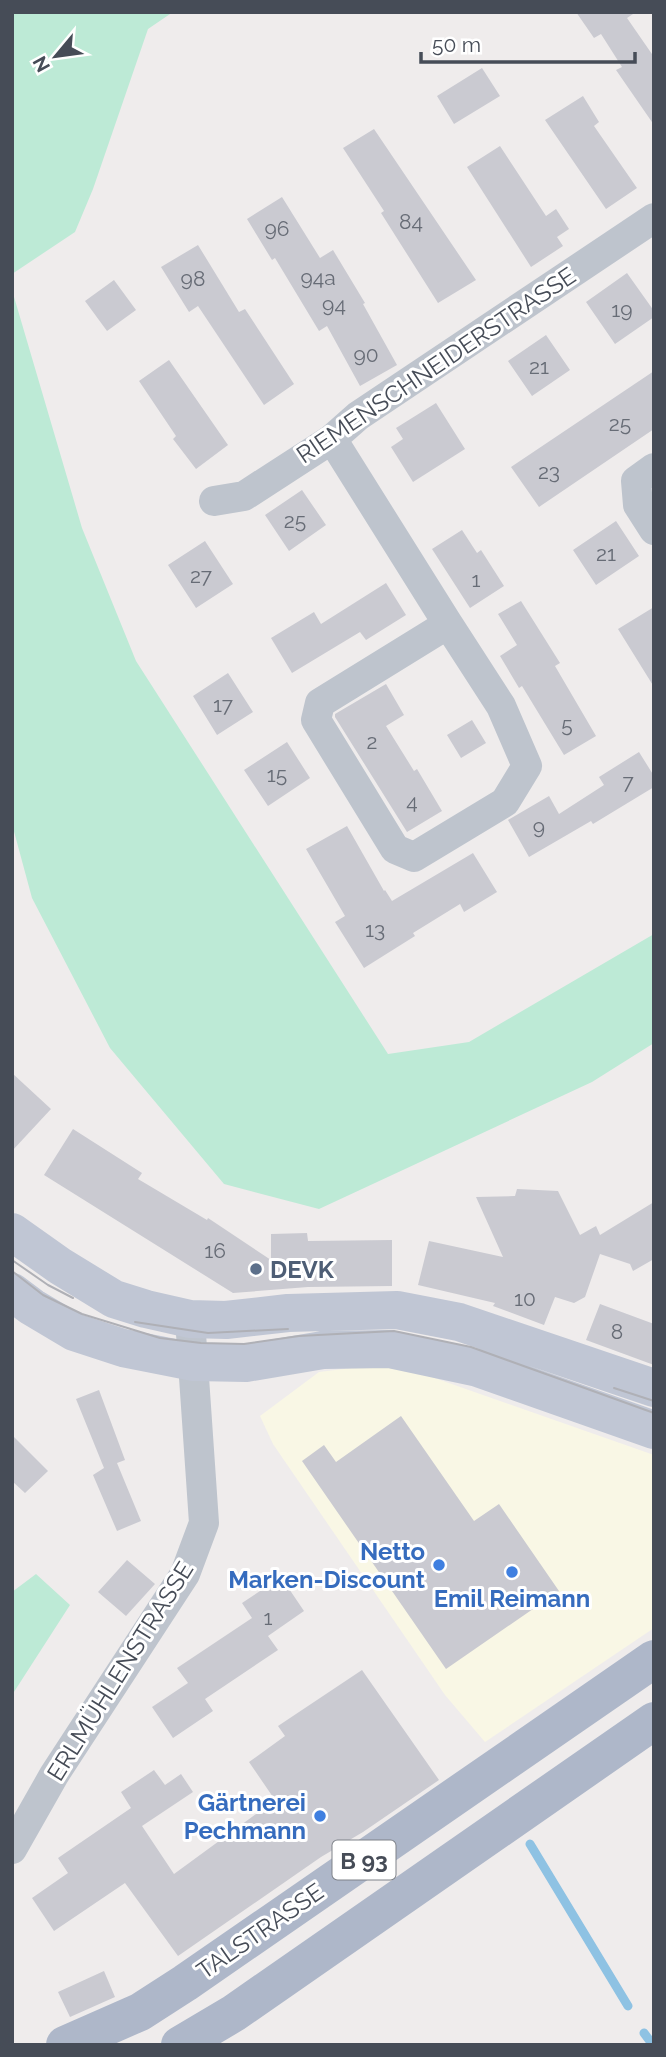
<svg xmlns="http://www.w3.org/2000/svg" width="666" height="2057" viewBox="0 0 666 2057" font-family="Raleway,sans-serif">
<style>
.commercial{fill:#f9f7e5}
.green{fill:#bdead6}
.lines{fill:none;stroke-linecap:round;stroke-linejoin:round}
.stream{stroke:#8ec2e3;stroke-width:9}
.building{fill:#cacad1}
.street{stroke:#bec4cd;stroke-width:30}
.secondary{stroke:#c0c6d4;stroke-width:38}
.primary{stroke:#aeb7c9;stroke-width:38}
.tram{stroke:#afb0b6;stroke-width:2}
.service-dot{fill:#5c6f8a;stroke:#fff;stroke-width:2.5}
.shop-dot{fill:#3f7fe0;stroke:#fff;stroke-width:2.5}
.labels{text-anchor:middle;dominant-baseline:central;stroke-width:6;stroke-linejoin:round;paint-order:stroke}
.number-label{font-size:21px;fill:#676c76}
.shield{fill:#fff;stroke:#7e8289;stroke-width:2}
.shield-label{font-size:23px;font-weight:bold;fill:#464c57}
.street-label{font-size:24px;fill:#464c57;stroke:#fff}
.service-label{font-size:24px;font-weight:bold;fill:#4e5e75;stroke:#fff;text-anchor:start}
.shop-label{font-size:24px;font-weight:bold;fill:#366cbe;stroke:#fff;text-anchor:end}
</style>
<rect width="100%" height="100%" fill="#efecec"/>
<path class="commercial" d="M392,1363L654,1455V1628L485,1742L445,1695L273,1444L260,1416L319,1372Z"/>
<path class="green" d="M12,12H173L148,29L93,189L75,232L12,274Z
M12,290L82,528L136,661L388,1054L469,1042L654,934V1043L592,1082L319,1209L224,1184L110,1048L32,898L12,824Z
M36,1574L70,1605L12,1695V1592Z"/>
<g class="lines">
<path class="stream" d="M530,1844L628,2006
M644,2033L653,2045"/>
</g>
<path class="building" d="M576,12H636L627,18L654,57V125L616,70L622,67L601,34L594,38Z
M482,68L500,96L454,124L437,96Z
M583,96L599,122L594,126L637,188L606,209L545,120Z
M374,129L476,280L438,303L381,213L384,211L343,148Z
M500,146L546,216L556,209L569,229L557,237L563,246L531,267L467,167Z
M282,197L320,258L333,250L365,303L363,304L397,365L360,386L327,326L319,331L275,258L272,260L247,219Z
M198,245L239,312L245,309L294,384L264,405L198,306L189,312L161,267Z
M627,273L654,311V317L615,344L586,302Z
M114,280L136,310L107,331L85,301Z
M546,335L570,370L532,396L508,361Z
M169,360L228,445L196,469L173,439L176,436L139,381Z
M654,371V429L539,507L511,467Z
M436,403L465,449L413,482L391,447L403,439L396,428Z
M302,490L326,525L289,551L265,515Z
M616,521L639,556L596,585L573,550Z
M462,530L477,553L481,550L504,586L470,608L432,549Z
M205,541L233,584L196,608L168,565Z
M386,583L406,615L366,640L360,632L292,673L271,638L314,612L321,624Z
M521,601L560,663L555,666L596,736L564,755L522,686L519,688L500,656L517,645L498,614Z
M654,607V687L618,629Z
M228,673L253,712L217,735L193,696Z
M386,684L404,715L386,726L414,771L417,769L442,811L407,832L335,717V714Z
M472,720L486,743L461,758L447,735Z
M287,742L310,778L268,806L244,770Z
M639,752L654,776V787L593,824L591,821L529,857L508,820L549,796L559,814L604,785L599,777Z
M347,826L384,891L385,890L392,901L473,853L497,892L464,912L460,904L413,933L415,936L364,968L335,922L345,916L306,849Z
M12,1073L51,1109L12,1151Z
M73,1129L142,1173L138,1179L207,1220L208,1218L271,1260V1234L307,1233L308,1241L392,1240V1286L308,1287L233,1293L44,1175Z
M517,1189L558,1191L580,1235L596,1226L600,1235L654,1202V1259L633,1271L630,1264L600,1254L585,1297L574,1303L555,1297L544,1325L493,1306L495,1303L418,1285L429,1241L503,1257L476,1197L515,1196Z
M600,1304L654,1324V1365L586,1340Z
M99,1390L125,1460L117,1463L141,1521L117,1531L93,1475L104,1468L76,1399Z
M401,1416L474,1521L499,1504L559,1591L446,1669L302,1461L324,1445L336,1462Z
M12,1435L48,1471L25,1493L12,1481Z
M127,1560L155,1584L126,1616L98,1592Z
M281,1577L304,1611L268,1636L278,1650L205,1699L213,1711L173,1738L152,1707L188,1683L177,1668L252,1618L242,1603Z
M362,1670L439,1780L363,1832L321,1857L178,1956L125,1883L54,1931L32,1898L68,1873L58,1858L131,1808L121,1792L154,1770L165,1785L181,1774L193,1792L142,1826L174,1874L275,1800L249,1762L285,1736L278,1726Z
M104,1971L115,1997L70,2017L58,1992Z"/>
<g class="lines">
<path class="street" d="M332,439L448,624L320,703L316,720L395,849L414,857L505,802L527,766L501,706L448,624
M654,468L636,481L638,505L654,530
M214,501L244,496L332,439L358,416L654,218
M12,1849L54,1775L185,1574L204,1523L190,1319"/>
<path class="secondary" d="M12,1232L60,1266L114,1299L146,1309L190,1319L226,1320L288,1313L397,1310L459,1322L654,1388
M12,1292L32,1307L74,1332L123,1348L194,1362L246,1363L323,1350L389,1349L478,1368L654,1430"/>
<path class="primary" d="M65,2045L140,2012L185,1983L654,1659
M180,2045L234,2013L654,1721"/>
<path class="tram" d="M12,1260L48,1285L73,1298
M12,1271L43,1295L82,1314L160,1338L201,1343L244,1344L299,1336L394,1331L471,1347L654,1413
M135,1322L208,1333L288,1329
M614,1388L654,1401"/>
</g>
<circle class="service-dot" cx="256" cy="1269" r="7"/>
<g class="shop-dot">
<circle cx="439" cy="1565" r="7"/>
<circle cx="512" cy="1572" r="7"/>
<circle cx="320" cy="1816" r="7"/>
</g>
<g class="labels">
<g class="number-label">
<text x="411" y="221">84</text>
<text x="277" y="228">96</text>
<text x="318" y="277">94a</text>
<text x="193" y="278">98</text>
<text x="334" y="304">94</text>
<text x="622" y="309">19</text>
<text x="366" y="354">90</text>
<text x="539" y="366">21</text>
<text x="620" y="423">25</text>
<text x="549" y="471">23</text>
<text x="295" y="520">25</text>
<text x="606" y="553">21</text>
<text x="201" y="575">27</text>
<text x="476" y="579">1</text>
<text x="223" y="704">17</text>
<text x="567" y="724">5</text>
<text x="372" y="741">2</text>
<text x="277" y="774">15</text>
<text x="628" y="781">7</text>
<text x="412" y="801">4</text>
<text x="539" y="826">9</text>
<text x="375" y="929">13</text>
<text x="215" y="1250">16</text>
<text x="525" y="1298">10</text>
<text x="617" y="1331">8</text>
<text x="268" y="1617">1</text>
</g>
<rect class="shield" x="332.5" y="1840.5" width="63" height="39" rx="5"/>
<g class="shield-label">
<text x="364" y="1860">B 93</text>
</g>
<g class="street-label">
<text transform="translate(436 365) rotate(-34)">RIEMENSCHNEIDERSTRASSE</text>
<text transform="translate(120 1671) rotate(-58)">ERLMÜHLENSTRASSE</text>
<text transform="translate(260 1931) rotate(-35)">TALSTRASSE</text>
</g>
<g class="service-label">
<text x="270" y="1269">DEVK</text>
</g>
<g class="shop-label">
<text x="425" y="1551">Netto<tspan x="425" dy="28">Marken-Discount</tspan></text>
<text x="512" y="1598" text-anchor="middle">Emil Reimann</text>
<text x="306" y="1802">Gärtnerei<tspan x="306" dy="28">Pechmann</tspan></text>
</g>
</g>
<rect width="666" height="2057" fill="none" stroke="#464c57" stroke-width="28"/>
<g transform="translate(56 56) rotate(241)" stroke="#ffffff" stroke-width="5" paint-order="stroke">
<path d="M0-5L12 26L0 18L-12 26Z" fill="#464c57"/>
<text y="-10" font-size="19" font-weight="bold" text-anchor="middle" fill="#464c57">N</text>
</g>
<path d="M421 52v10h214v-10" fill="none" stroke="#464c57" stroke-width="3.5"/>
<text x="432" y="52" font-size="21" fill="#464c57" stroke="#ffffff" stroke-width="5" paint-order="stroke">50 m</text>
</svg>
